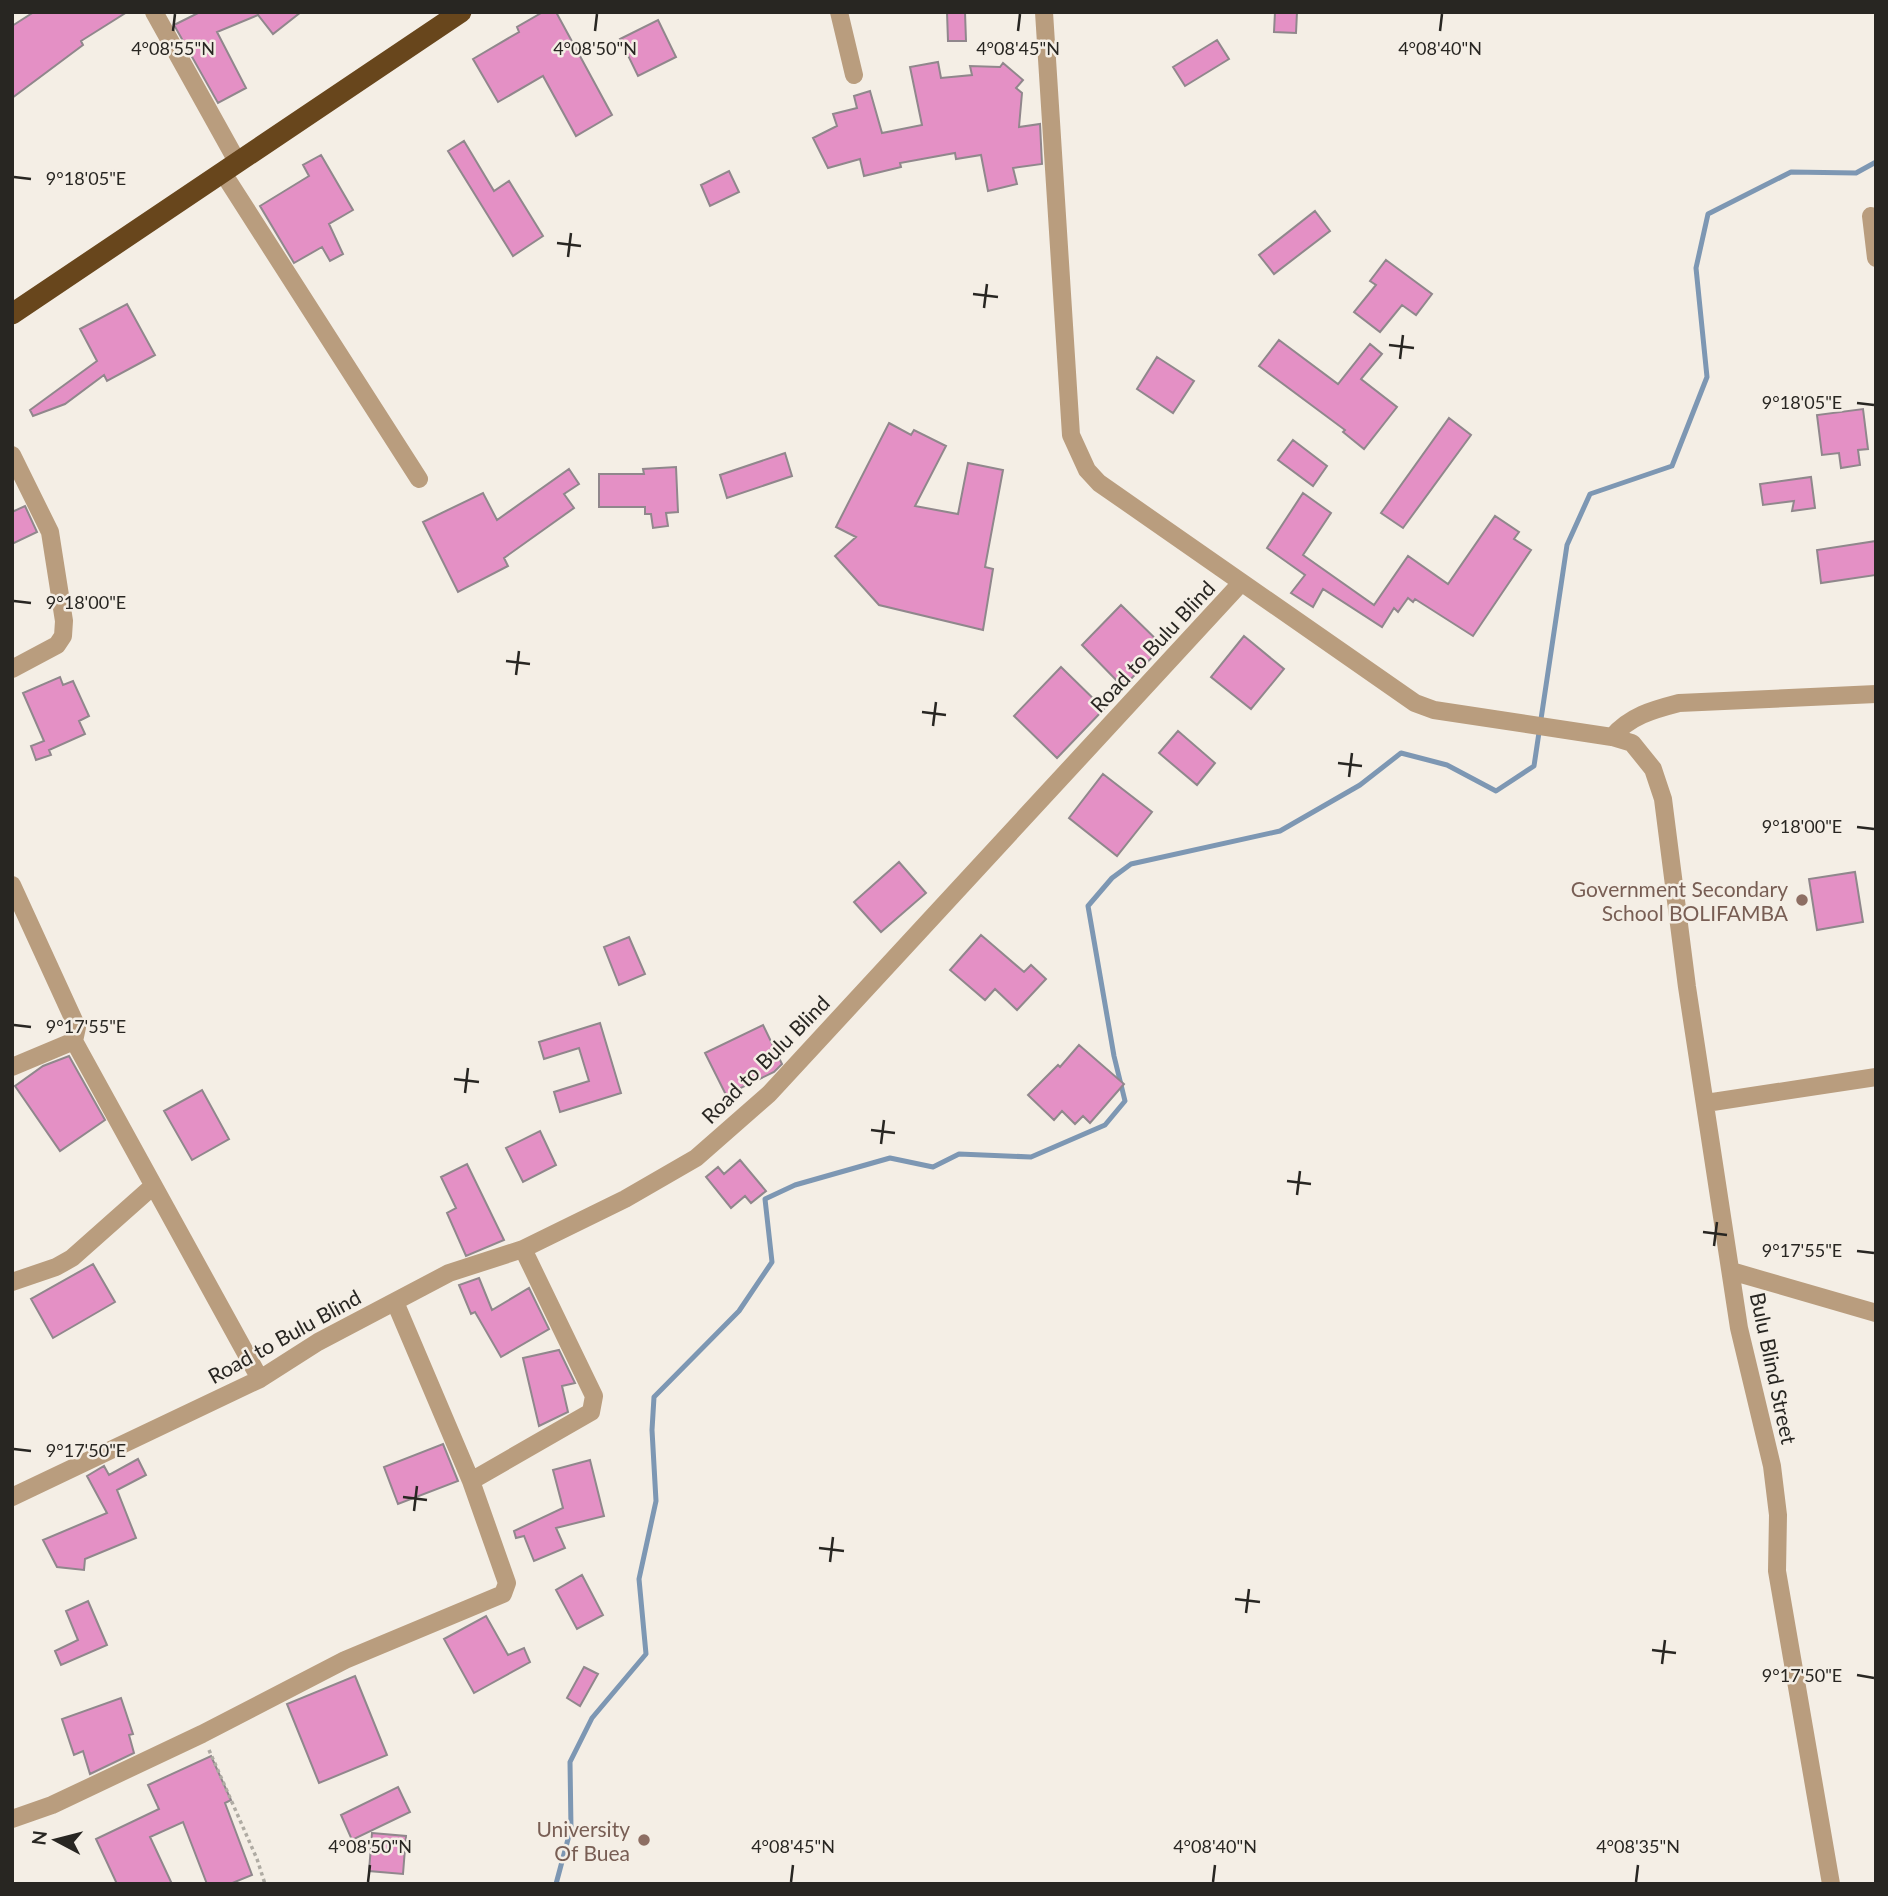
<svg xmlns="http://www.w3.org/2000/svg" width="1888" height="1896" viewBox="0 0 1888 1896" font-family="Lato,sans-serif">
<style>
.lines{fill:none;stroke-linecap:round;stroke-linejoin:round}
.stream{stroke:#7d97b3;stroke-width:5}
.building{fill:#e490c5;stroke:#90878c;stroke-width:2}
.path{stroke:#afaba3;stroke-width:3.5;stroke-dasharray:3.5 3.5;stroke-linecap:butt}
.minor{stroke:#b99d7e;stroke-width:18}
.highway{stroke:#68461c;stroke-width:21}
.ticks{fill:none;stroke:#282622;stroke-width:2.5}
.education-dot{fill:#8d6e63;stroke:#f4eee5;stroke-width:2.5}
.labels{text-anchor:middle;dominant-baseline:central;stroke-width:5;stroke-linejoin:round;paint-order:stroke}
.street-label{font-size:21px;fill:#282622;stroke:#f4eee5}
.education-label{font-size:21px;fill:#785e54;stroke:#f4eee5;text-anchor:end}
.ticks-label{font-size:18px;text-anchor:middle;fill:#282622;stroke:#f4eee5;stroke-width:5;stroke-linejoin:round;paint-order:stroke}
</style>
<rect width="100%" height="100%" fill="#f4eee5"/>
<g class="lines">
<path class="stream" d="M556,1884L571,1828L570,1762L592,1718L646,1654L639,1579L656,1501L652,1430L654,1397L739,1311L772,1262L765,1199L795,1185L890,1158L933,1167L959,1154L1031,1157L1105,1125L1125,1101L1114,1056L1088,906L1112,878L1131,864L1280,831L1360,785L1401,753L1447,765L1496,791L1534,766L1567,545L1590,494L1672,466L1707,377L1696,268L1708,214L1791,172L1856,173L1876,162"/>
</g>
<path class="building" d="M34,12H127L81,41L83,45L12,98V26Z
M200,12H301L273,34L258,15L217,32L246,88L218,103L174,25Z
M543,12H556L612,115L576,136L543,76L498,102L473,59L519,32L517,27Z
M947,12H965L966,41H948Z
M1275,12H1297L1296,33L1274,32Z
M658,20L676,57L638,76L620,39Z
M1217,40L1229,59L1185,86L1173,67Z
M938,62L941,78L972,75L970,66L1000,67L1003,63L1023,80L1016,88L1022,93L1019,127L1040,124L1042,164L1013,168L1017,184L988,191L981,155L956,159L955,153L900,163L901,167L864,176L860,159L828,168L813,138L837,126L833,114L857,108L854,96L870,91L882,133L922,125L910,67Z
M464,141L494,191L509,181L543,236L513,256L448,151Z
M321,155L353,210L329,224L343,254L330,261L322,247L294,263L260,206L309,176L303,165Z
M729,171L739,192L710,206L701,185Z
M1315,211L1330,231L1274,274L1259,255Z
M1386,260L1432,294L1416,315L1402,305L1380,332L1354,312L1376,285L1370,281Z
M127,304L155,355L107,381L104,375L65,404L33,416L30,410L97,361L80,329Z
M1279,340L1338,384L1370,344L1382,354L1361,379L1397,407L1364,449L1343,432L1345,430L1259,366Z
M1157,357L1194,381L1173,413L1137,389Z
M1863,409L1868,449L1858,450L1860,465L1841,468L1839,453L1822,455L1817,415Z
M1449,418L1471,435L1403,528L1381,513Z
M889,423L911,435L914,430L946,446L915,506L958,514L968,463L1003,470L985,567L993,569L983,630L879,605L835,556L856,537L836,527Z
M1293,440L1327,466L1313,486L1278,460Z
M785,453L792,476L727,498L720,475Z
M676,467L678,512L666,513L668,526L653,528L651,514H645V507H599V474H644L643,469Z
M569,469L579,484L564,494L574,508L504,558L508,566L458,592L423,522L483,493L497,520Z
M1811,477L1815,508L1792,511L1794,501L1763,505L1760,484Z
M1303,493L1331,513L1303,555L1374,605L1408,556L1448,584L1495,516L1519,532L1514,539L1531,550L1473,636L1415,599L1413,602L1408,598L1398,612L1394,608L1382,627L1323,589L1313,607L1291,593L1305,575L1267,548Z
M25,506L37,532L12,544V512Z
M1876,541V575L1821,583L1817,550Z
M1121,605L1163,646L1123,687L1082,645Z
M1244,636L1284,669L1251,709L1211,677Z
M1061,667L1104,709L1057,758L1014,716Z
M60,677L63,685L73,681L89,716L79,721L85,734L49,750L51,755L36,760L31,746L44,741L23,693Z
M1178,731L1215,763L1197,785L1159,753Z
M1103,774L1152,812L1117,856L1069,818Z
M899,862L926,893L881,932L854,902Z
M1855,872L1863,922L1817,930L1809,879Z
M981,935L1024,972L1031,965L1046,979L1017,1010L995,989L985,1000L950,970Z
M629,937L645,974L619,985L604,947Z
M600,1023L621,1093L560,1112L554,1092L589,1081L579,1048L544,1059L539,1042Z
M763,1025L782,1064L774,1072L726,1095L705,1053Z
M1079,1045L1124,1084L1090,1123L1083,1116L1075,1124L1062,1111L1054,1120L1028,1095L1058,1065L1060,1067Z
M69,1056L105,1120L60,1151L15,1086L43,1066Z
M202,1090L229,1139L192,1160L164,1111Z
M540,1131L556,1165L523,1182L506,1148Z
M740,1160L766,1191L751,1203L745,1196L731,1208L706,1177L718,1167L724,1174Z
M467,1164L504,1240L466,1256L447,1213L456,1208L441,1177Z
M93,1264L115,1302L53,1338L31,1299Z
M479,1278L492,1310L529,1288L549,1329L501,1357L475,1312L471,1314L459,1285Z
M559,1350L575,1383L562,1386L568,1412L539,1426L523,1358Z
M443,1444L458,1481L398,1504L384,1467Z
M138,1459L146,1475L117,1490L136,1538L85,1559L84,1570L57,1567L43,1540L107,1513L87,1476L104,1466L109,1475Z
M590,1460L604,1516L556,1528L565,1548L534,1561L524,1536L516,1538L514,1531L563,1508L553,1470Z
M582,1575L603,1615L577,1629L556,1590Z
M88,1601L107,1645L61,1665L55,1651L78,1640L66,1611Z
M486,1616L508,1655L524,1648L530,1662L474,1693L444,1639Z
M584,1667L598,1674L580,1706L567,1698Z
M355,1676L387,1755L319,1783L287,1704Z
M121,1698L133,1734L129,1735L134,1753L90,1774L83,1751L74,1755L62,1719Z
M211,1756L231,1800L225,1803L252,1875L230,1884H207L183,1822L150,1837L172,1884H117L96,1839L159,1809L148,1785Z
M398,1787L410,1812L352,1840L341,1815Z
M372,1833L406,1836L403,1874L369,1871Z"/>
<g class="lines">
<path class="path" d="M209,1750L257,1859L265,1884"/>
<path class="minor" d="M154,12L238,163
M839,12L854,75
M1044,12L1071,435L1087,470L1099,483L1415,703L1434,710L1612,737L1632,743L1653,769L1663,799L1687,987L1739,1328L1772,1466L1778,1515L1777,1571L1831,1884
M223,173L419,479
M1871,216L1876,258
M12,455L50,532L64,621L63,636L57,645L12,669
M1612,737C1630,716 1652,710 1679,703L1876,694
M12,885L77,1027L74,1041L260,1379
M12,1067L74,1041
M1706,1103L1876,1077
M1731,1271L1876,1313
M12,1282L56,1267L72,1258L152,1187
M395,1302L471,1481
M12,1497L260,1379L318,1342L449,1273L523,1249L625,1199L696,1158L769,1094L1241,583
M12,1819L52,1805L202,1734L345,1660L503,1594L507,1583L471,1481L591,1412L594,1396L523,1249"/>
<path class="highway" d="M12,314L461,12"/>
</g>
<path class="ticks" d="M173,31L175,14M595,31L597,14M1018,31L1020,14M1440,31L1442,14M14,177L31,179M557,243L581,246M568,257L571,233M973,294L998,297M984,308L987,284M1389,345L1414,348M1400,359L1403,335M1857,403L1874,405M14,601L31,603M506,661L530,664M516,675L519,651M922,712L946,715M933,726L936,702M1338,763L1362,766M1349,777L1352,753M1857,827L1874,829M14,1025L31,1027M454,1079L479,1082M465,1093L468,1068M871,1130L895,1133M881,1144L884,1120M1287,1181L1311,1184M1297,1195L1300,1171M1703,1232L1727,1235M1714,1246L1717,1222M1857,1251L1874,1253M14,1449L31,1451M403,1497L427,1500M414,1511L417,1486M819,1548L844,1551M830,1562L833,1537M1235,1599L1260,1602M1246,1613L1249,1589M1652,1650L1676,1653M1662,1664L1665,1640M1857,1675L1874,1678M368,1882L370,1865M791,1882L793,1865M1213,1882L1215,1865M1636,1882L1638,1865"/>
<g class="education-dot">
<circle cx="1802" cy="900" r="7"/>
<circle cx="644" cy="1840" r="7"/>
</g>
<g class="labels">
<g class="street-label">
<text transform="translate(1152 646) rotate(-47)">Road to Bulu Blind</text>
<text transform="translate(765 1059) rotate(-45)">Road to Bulu Blind</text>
<text transform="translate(284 1336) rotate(-29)">Road to Bulu Blind</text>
<text transform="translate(1774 1368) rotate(78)">Bulu Blind Street</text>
</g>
<g class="education-label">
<text x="1788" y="888">Government Secondary<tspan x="1788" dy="24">School BOLIFAMBA</tspan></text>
<text x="630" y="1828">University<tspan x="630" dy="24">Of Buea</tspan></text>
</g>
</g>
<g class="ticks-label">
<text x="173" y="55">4°08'55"N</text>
<text x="595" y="55">4°08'50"N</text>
<text x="1018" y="55">4°08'45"N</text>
<text x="1440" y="55">4°08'40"N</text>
<text x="86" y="185">9°18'05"E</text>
<text x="1802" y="409">9°18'05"E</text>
<text x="86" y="609">9°18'00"E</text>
<text x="1802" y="833">9°18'00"E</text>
<text x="86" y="1033">9°17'55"E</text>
<text x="1802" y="1257">9°17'55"E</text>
<text x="86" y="1457">9°17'50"E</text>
<text x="1802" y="1682">9°17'50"E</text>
<text x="370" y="1853">4°08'50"N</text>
<text x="793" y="1853">4°08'45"N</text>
<text x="1215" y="1853">4°08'40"N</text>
<text x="1638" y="1853">4°08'35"N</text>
</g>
<rect width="1888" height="1896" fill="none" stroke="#282622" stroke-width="28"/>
<g transform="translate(56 1840) rotate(277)" stroke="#f4eee5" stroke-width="5" paint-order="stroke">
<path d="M0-5L12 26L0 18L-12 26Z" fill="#282622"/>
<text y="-10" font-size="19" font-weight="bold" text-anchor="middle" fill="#282622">N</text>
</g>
</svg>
